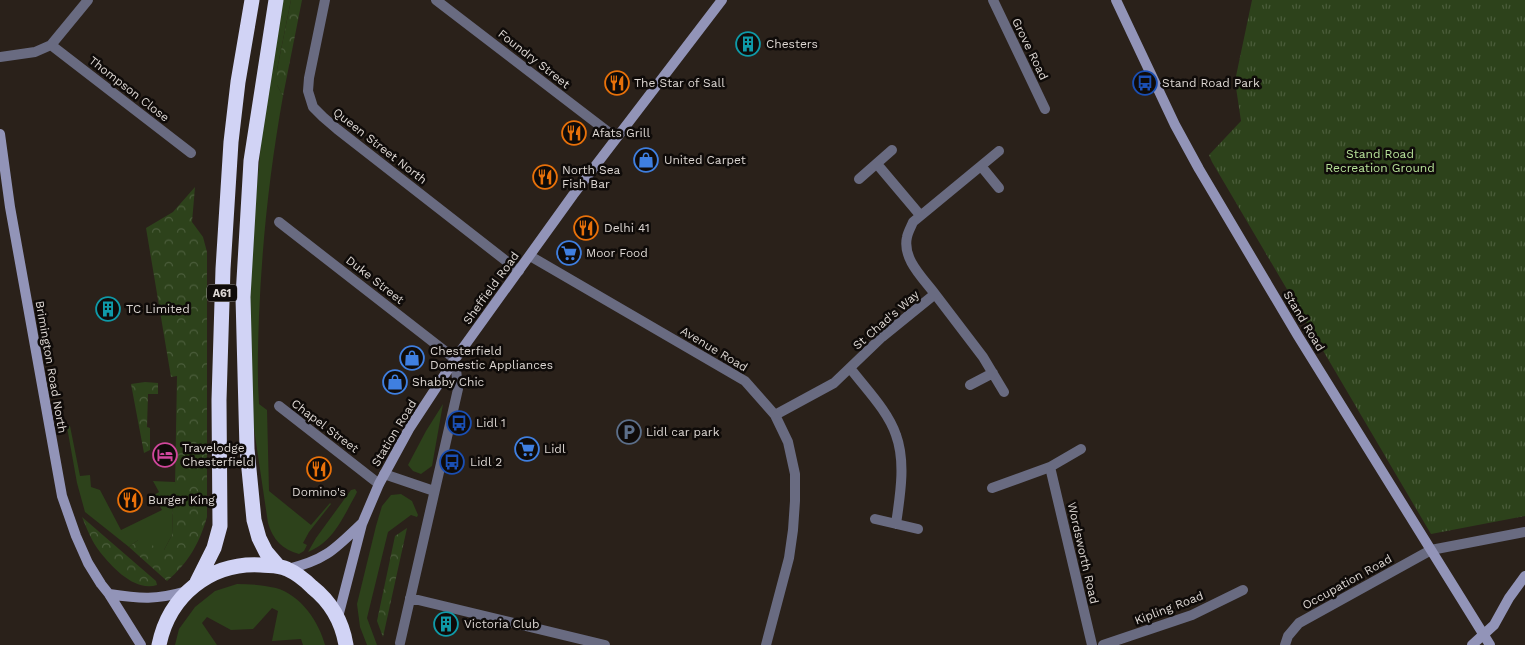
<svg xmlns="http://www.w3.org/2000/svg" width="1525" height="645" viewBox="0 0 1525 645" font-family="'Work Sans',sans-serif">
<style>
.green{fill:#2d421b}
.forest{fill:url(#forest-crowns)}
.park{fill:url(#park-tufts)}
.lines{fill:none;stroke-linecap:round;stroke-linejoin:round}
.street{stroke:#696b81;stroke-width:10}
.secondary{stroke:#9294b8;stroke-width:10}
.highway{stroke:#d1d3f5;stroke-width:15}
.labels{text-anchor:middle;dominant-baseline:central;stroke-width:5;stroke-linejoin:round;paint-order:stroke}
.shield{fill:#0f0b09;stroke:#9f9a96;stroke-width:1}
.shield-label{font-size:11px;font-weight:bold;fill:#ddd7d3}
.poi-label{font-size:12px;fill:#ddd7d3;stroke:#0f0b09;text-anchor:start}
.street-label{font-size:12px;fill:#ddd7d3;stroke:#0f0b09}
.park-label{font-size:12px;fill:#b7e299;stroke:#0f0b09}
</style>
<defs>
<pattern id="forest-crowns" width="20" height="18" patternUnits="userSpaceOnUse" patternTransform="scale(1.25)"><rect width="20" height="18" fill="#2d421b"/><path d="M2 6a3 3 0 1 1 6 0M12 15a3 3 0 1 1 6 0" fill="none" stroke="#4b5d3b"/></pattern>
<pattern id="park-tufts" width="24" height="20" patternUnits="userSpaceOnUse" patternTransform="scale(1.25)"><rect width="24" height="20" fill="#2d421b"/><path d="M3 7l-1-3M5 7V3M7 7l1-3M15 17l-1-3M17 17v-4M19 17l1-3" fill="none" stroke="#4b5d3b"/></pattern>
</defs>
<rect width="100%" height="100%" fill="#2a211a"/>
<path class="green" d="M282,0H291L277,70V85L283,96C270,169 262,242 259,316C258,346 257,375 259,404L267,410L269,491L311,525L330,503L331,504L309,532L303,543L307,545L304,551L299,554C282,549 273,540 268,523L251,409L250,285L254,218L265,100Z
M443,404L432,466L421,474L413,471L408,465L426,431Z
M70,426L80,476L90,475L91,487L100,490L121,530L162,510L154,495L159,492L153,481L175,482L179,507L173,508L172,535L164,550L159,551L138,540L129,547L85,512L77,483L67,427Z
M355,489L357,492L355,496C342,519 334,541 308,552L316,538L351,490Z
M401,494L412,501L418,515L417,517L411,515L388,532L367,618L377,645H367L360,627L357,604L376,526L382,506L391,495Z
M237,584C250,584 263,585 276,588C301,595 319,622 325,645H303L301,639L272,641L278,611L272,608L253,629L231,630L207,617L202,623L217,645H175L179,629L195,607L215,591Z"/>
<path class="forest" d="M291,0H302L283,96L277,85V70Z
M195,187L192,222L203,237L207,252V517C199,544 189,562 167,581L129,547L138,540L144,539L159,550H164L172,535L173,508L179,507L175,487L177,376L171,377L146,228L173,212Z
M145,382L158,383V394H148L147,427L150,428V450L144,453L131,384Z
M82,517L156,581L157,585C135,592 113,568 100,552C92,542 87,529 82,517Z
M407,528L383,637L377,621L395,536Z"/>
<path class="park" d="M1252,0H1525V516L1431,534L1212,162L1209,155L1241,121L1235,81Z"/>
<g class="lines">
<path class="street" d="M325,0L309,78L308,91L313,107L323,117L337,129L519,271
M436,0L616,138
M993,0L1045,109
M51,45L191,153
M0,57L35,52L51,45L88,0
M877,164L920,215
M981,166L999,188
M859,179L892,150
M279,222L455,359L458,389L400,643
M530,256L745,381L775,415L788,442L795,474V501L793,530L789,558L766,645
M935,294L983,357L1004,392
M850,368C866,389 888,411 896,435C906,462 900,496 896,524
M970,385L993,373
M279,406L379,484
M775,415L834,383L882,337L935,294C923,278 902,259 907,237C908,232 911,227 913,222L999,151
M1081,449L1050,467L1092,645
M384,474L434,491
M992,488L1050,467
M875,519L918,529
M410,598L605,645
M1103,645L1192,615L1243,590
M1285,645L1288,636L1299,623L1431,550L1525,532"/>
<path class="secondary" d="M1116,0L1175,125L1199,169L1298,336L1490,645
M0,134L10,207L62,496L76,536L88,563L101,584L109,594L141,645
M288,569C325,560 334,550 361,524
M109,594C141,599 156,600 187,591
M338,617L362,524L379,484L409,429L455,359L573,195L722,0
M1472,645L1494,625L1509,598L1525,576"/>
<path class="highway" d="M276,0L251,161L243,297L247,449L254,520L259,538L266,552L278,566
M197,582L214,548L220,526L219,400L223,269L231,142L238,82L252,0
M159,645C169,596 210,562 261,565C270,566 279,565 287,569C296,573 305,580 312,587C331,602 342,621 346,645"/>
</g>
<defs>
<g id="building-ring" transform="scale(1.25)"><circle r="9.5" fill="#0f0b09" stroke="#0f9aa8" stroke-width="1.5"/><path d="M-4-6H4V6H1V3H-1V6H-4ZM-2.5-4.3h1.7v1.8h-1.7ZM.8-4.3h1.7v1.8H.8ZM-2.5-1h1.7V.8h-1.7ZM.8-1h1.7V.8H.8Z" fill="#0f9aa8"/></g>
<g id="restaurant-ring" transform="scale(1.25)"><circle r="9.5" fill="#0f0b09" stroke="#e8710a" stroke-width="1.5"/><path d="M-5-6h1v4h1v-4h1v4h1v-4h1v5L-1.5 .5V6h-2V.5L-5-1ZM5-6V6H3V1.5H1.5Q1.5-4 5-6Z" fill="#e8710a"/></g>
<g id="bus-ring" transform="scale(1.25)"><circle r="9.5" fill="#0f0b09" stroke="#1a4fb4" stroke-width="1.5"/><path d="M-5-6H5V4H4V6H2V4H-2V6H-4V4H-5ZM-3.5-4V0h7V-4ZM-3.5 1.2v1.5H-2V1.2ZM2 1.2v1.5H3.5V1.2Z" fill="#1a4fb4"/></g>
<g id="shop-ring" transform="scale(1.25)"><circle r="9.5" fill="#0f0b09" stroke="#3f7fe0" stroke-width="1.5"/><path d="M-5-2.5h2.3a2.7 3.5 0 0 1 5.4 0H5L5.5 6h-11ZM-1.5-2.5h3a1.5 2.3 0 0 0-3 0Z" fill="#3f7fe0"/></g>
<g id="supermarket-ring" transform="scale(1.25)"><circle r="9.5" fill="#0f0b09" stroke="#3f7fe0" stroke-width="1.5"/><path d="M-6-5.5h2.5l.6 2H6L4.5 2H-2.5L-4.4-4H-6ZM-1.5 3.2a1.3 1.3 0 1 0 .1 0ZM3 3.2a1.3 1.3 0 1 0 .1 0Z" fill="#3f7fe0"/></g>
<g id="parking-ring" transform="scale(1.25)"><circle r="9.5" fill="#0f0b09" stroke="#5c6f8a" stroke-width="1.5"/><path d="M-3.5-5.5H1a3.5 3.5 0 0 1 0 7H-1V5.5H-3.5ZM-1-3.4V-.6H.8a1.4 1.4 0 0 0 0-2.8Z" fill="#5c6f8a"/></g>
<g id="hotel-ring" transform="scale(1.25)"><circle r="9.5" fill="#0f0b09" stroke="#d1479c" stroke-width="1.5"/><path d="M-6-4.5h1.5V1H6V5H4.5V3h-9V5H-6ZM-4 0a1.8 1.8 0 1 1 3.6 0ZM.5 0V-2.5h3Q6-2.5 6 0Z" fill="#d1479c"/></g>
</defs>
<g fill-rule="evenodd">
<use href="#building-ring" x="748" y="44"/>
<use href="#restaurant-ring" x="617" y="83"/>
<use href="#bus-ring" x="1145" y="83"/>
<use href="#restaurant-ring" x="574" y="133"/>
<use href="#shop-ring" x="646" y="160"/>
<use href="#restaurant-ring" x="545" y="177"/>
<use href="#restaurant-ring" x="586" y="228"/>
<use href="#supermarket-ring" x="569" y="253"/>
<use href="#building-ring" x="108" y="309"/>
<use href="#shop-ring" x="412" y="358"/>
<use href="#shop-ring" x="395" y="382"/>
<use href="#bus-ring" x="459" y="423"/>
<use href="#parking-ring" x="629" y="432"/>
<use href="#supermarket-ring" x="527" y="449"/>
<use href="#hotel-ring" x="165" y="455"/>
<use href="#bus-ring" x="452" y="462"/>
<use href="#restaurant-ring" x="319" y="469"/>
<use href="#restaurant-ring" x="130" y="500"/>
<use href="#building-ring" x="446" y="624"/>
</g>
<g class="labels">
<rect class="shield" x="207" y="284.5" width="30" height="17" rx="4"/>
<g class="shield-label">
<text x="222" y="293">A61</text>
</g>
<g class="poi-label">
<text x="766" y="44">Chesters</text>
<text x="634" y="83">The Star of Sall</text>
<text x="1162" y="83">Stand Road Park</text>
<text x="592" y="133">Afats Grill</text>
<text x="664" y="160">United Carpet</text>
<text x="562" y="170">North Sea<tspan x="562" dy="14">Fish Bar</tspan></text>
<text x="604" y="228">Delhi 41</text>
<text x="586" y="253">Moor Food</text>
<text x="126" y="309">TC Limited</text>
<text x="430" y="351">Chesterfield<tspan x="430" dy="14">Domestic Appliances</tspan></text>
<text x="412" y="382">Shabby Chic</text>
<text x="476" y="423">Lidl 1</text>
<text x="646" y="432">Lidl car park</text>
<text x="182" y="448">Travelodge<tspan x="182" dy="14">Chesterfield</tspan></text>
<text x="544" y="449">Lidl</text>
<text x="470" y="462">Lidl 2</text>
<text x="319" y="492" text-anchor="middle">Domino's</text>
<text x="148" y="500">Burger King</text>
<text x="464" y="624">Victoria Club</text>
</g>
<g class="street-label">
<text transform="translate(1030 49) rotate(64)">Grove Road</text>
<text transform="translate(534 59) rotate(38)">Foundry Street</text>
<text transform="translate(129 89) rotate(38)">Thompson Close</text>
<text transform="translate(380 146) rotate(38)">Queen Street North</text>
<text transform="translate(375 280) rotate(38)">Duke Street</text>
<text transform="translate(491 288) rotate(-54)">Sheffield Road</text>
<text transform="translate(886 320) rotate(-41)">St Chad's Way</text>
<text transform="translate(1304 321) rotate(59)">Stand Road</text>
<text transform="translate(714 349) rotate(31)">Avenue Road</text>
<text transform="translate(51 367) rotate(80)">Brimington Road North</text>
<text transform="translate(325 426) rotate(37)">Chapel Street</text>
<text transform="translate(394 433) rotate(-59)">Station Road</text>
<text transform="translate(1083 553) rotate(77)">Wordsworth Road</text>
<text transform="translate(1347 582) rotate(-29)">Occupation Road</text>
<text transform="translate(1169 608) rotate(-21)">Kipling Road</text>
</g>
<g class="park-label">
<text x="1380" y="154">Stand Road<tspan x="1380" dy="14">Recreation Ground</tspan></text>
</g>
</g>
</svg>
